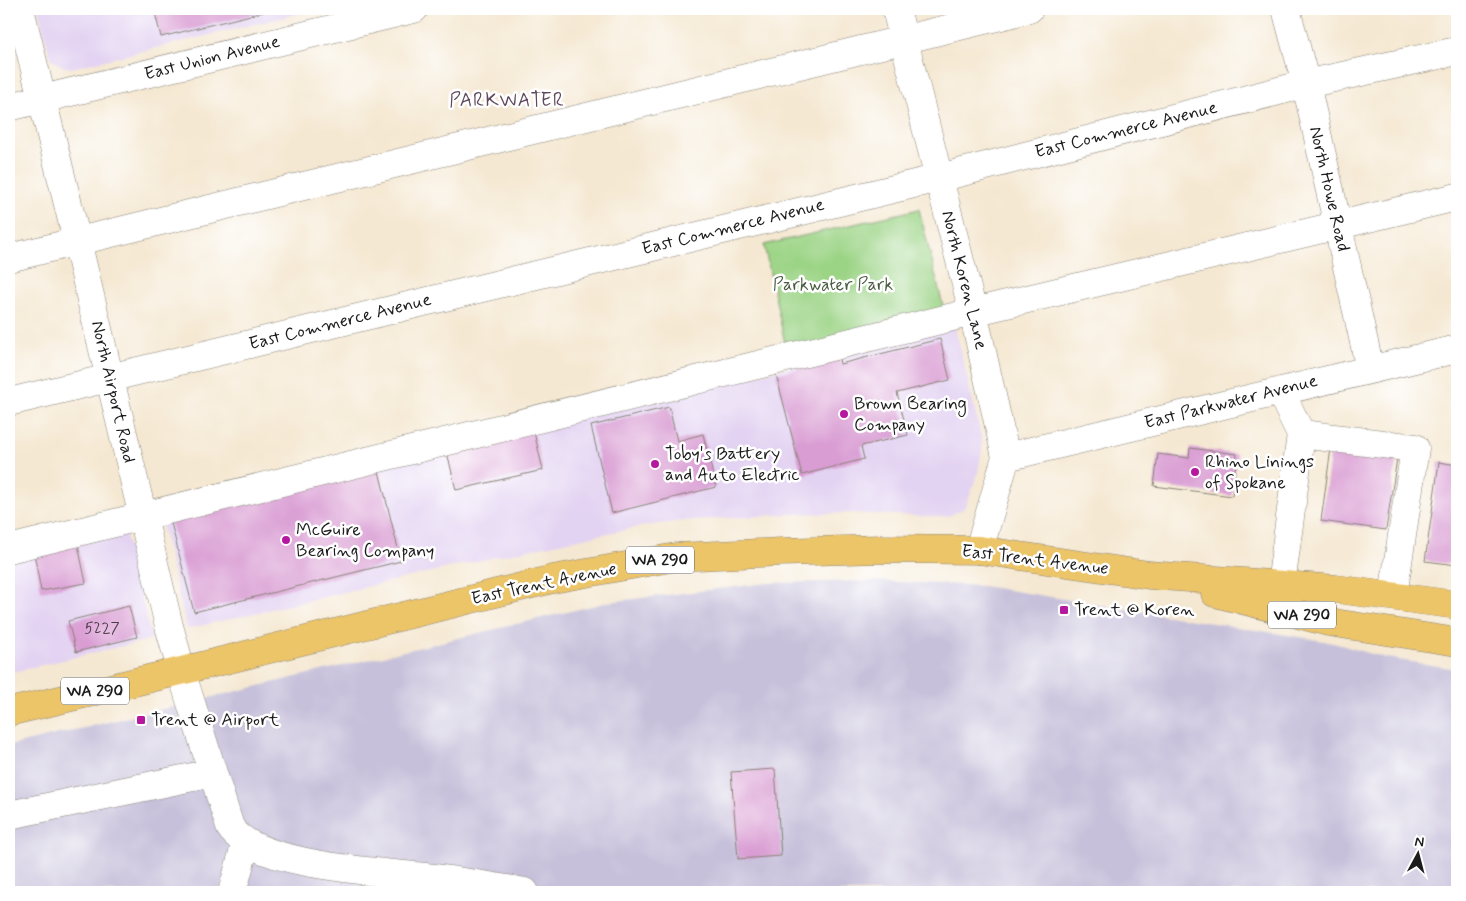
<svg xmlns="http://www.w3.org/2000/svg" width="1466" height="901" viewBox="0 0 1466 901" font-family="Mynerve,sans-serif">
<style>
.built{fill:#e3d3f2}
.industrial{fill:#c6c0da}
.green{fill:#9cd486;stroke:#5c7851}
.building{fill:#d99cd3}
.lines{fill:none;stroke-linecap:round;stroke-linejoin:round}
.minor-casing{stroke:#888277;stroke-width:29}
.major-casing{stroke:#888277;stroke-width:29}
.minor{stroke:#fff;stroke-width:28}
.major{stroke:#edc569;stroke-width:28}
.poi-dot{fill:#b5179e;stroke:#fff;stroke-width:2}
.labels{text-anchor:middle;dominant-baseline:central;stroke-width:5;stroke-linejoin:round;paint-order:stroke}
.number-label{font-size:15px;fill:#4b3c4a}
.shield{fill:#fff;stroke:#606060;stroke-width:1}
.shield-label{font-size:16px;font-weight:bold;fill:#1c1c1c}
.street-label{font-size:18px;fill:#1c1c1c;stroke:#fff}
.park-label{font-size:18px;fill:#495c41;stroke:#fff}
.poi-label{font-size:18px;fill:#1c1c1c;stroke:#fff;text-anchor:start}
.neighbourhood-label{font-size:19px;letter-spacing:1px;fill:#5e495c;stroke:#fff}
</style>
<rect width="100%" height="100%" fill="#fff"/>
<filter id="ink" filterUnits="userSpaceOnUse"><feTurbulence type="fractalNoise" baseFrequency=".02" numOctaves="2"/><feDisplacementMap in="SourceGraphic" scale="10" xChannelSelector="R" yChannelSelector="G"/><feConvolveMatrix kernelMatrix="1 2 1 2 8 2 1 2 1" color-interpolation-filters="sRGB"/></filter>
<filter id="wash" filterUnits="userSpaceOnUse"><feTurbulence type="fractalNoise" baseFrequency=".0096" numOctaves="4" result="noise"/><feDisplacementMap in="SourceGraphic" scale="20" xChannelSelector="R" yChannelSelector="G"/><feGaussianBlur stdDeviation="1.12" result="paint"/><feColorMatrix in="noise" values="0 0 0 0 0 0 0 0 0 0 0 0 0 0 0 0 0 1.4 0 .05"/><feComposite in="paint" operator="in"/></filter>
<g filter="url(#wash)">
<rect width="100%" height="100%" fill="#f5e8d2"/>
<path class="built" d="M38,9H318L72,68L64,67L52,60L49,53Z
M9,49L14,75L12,80L9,83Z
M955,327L981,436L982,449L978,473L967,503L963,509L949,516L939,517L852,513L793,514L681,521L638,527L521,551L187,629L160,519Z
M124,527L152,639L9,673V555Z"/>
<path class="industrial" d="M877,581L983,586L1330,642L1386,658L1457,669V892H9V746L608,602L768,583Z"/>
<path class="green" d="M919,209L945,314L787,353L764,245Z"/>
<g id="blocks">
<path class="building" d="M154,9H275L161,37Z
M940,339L950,380L897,393L908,435L861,446L864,459L802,475L776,374L839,359L840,364Z
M669,407L677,441L703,434L716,487L612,513L591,426Z
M534,432L543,470L456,490L447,452Z
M1190,448L1237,454L1232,496L1154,486L1158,454L1189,458Z
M1331,448L1397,458L1386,530L1321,521Z
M1439,462L1457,465V565L1425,561Z
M378,467L401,561L194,612L170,519Z
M78,545L86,583L41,591L34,553Z
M129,606L137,637L76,652L68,621Z
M775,769L781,856L738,859L731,772Z"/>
</g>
</g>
<g filter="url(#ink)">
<use href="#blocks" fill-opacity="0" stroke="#888277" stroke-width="1"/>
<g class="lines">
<g class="minor-casing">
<path id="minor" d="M20,9L77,241L169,626L186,687L230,827C255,867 387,872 434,878C464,882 494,887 525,892
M896,9L973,312L1006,457L979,550
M1286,9L1306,84L1370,369
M9,107L414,9
M9,258L1029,9
M1280,391L1301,434
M9,402L939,178L1306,84L1457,51
M1006,457L1457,349
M9,549L973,312L1457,197
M1281,585L1301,434L1415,448L1393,596
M9,815L212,773
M233,892V889L246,842"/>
</g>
<g class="major-casing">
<path id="major" d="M1215,593L1328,622L1457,642
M9,712L181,671L553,579L676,557L781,552L880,549L979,550L1149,575L1336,589L1457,605"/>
</g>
<use href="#minor" class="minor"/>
<use href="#major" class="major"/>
</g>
</g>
<g class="poi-dot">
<circle cx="844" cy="414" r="5"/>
<circle cx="655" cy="464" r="5"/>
<circle cx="1195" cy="472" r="5"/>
<circle cx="286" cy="540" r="5"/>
<rect x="1059" y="605" width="10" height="10" rx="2.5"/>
<rect x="136" y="715" width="10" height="10" rx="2.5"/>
</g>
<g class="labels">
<g class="number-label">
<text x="102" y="629">5227</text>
</g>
<g class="shield">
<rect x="626" y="546.5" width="68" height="27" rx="4"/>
<rect x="1268" y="601.5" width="68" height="27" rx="4"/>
<rect x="61" y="677.5" width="68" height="27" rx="4"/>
</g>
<g class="shield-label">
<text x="660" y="560">WA 290</text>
<text x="1302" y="615">WA 290</text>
<text x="95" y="691">WA 290</text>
</g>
<g class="street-label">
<text transform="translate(212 58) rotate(-14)">East Union Avenue</text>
<text transform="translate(1126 130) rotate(-14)">East Commerce Avenue</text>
<text transform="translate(1329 189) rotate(77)">North Howe Road</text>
<text transform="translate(733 227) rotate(-14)">East Commerce Avenue</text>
<text transform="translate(964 280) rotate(76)">North Koren Lane</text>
<text transform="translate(340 322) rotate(-14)">East Commerce Avenue</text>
<text transform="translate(113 392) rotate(77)">North Airport Road</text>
<text transform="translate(1231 402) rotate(-14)">East Parkwater Avenue</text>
<text transform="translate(1035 560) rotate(7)">East Trent Avenue</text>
<text transform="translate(544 584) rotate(-12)">East Trent Avenue</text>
</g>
<g class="park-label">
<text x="833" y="285">Parkwater Park</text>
</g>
<g class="poi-label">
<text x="854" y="404">Brown Bearing<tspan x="854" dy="21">Company</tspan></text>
<text x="665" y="454">Toby's Battery<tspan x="665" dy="21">and Auto Electric</tspan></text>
<text x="1205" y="462">Rhino Linings<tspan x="1205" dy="21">of Spokane</tspan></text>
<text x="296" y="530">McGuire<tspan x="296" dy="21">Bearing Company</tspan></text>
<text x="1074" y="610">Trent @ Koren</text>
<text x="151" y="720">Trent @ Airport</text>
</g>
<g class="neighbourhood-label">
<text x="507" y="100">PARKWATER</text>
</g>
</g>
<rect width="1466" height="901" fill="none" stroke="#fff" stroke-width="30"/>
<g transform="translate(1418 854) rotate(7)" stroke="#ffffff" stroke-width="4" paint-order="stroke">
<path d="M0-4L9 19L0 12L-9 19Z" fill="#1c1c1c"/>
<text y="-8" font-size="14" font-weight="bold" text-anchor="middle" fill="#1c1c1c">N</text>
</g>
</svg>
